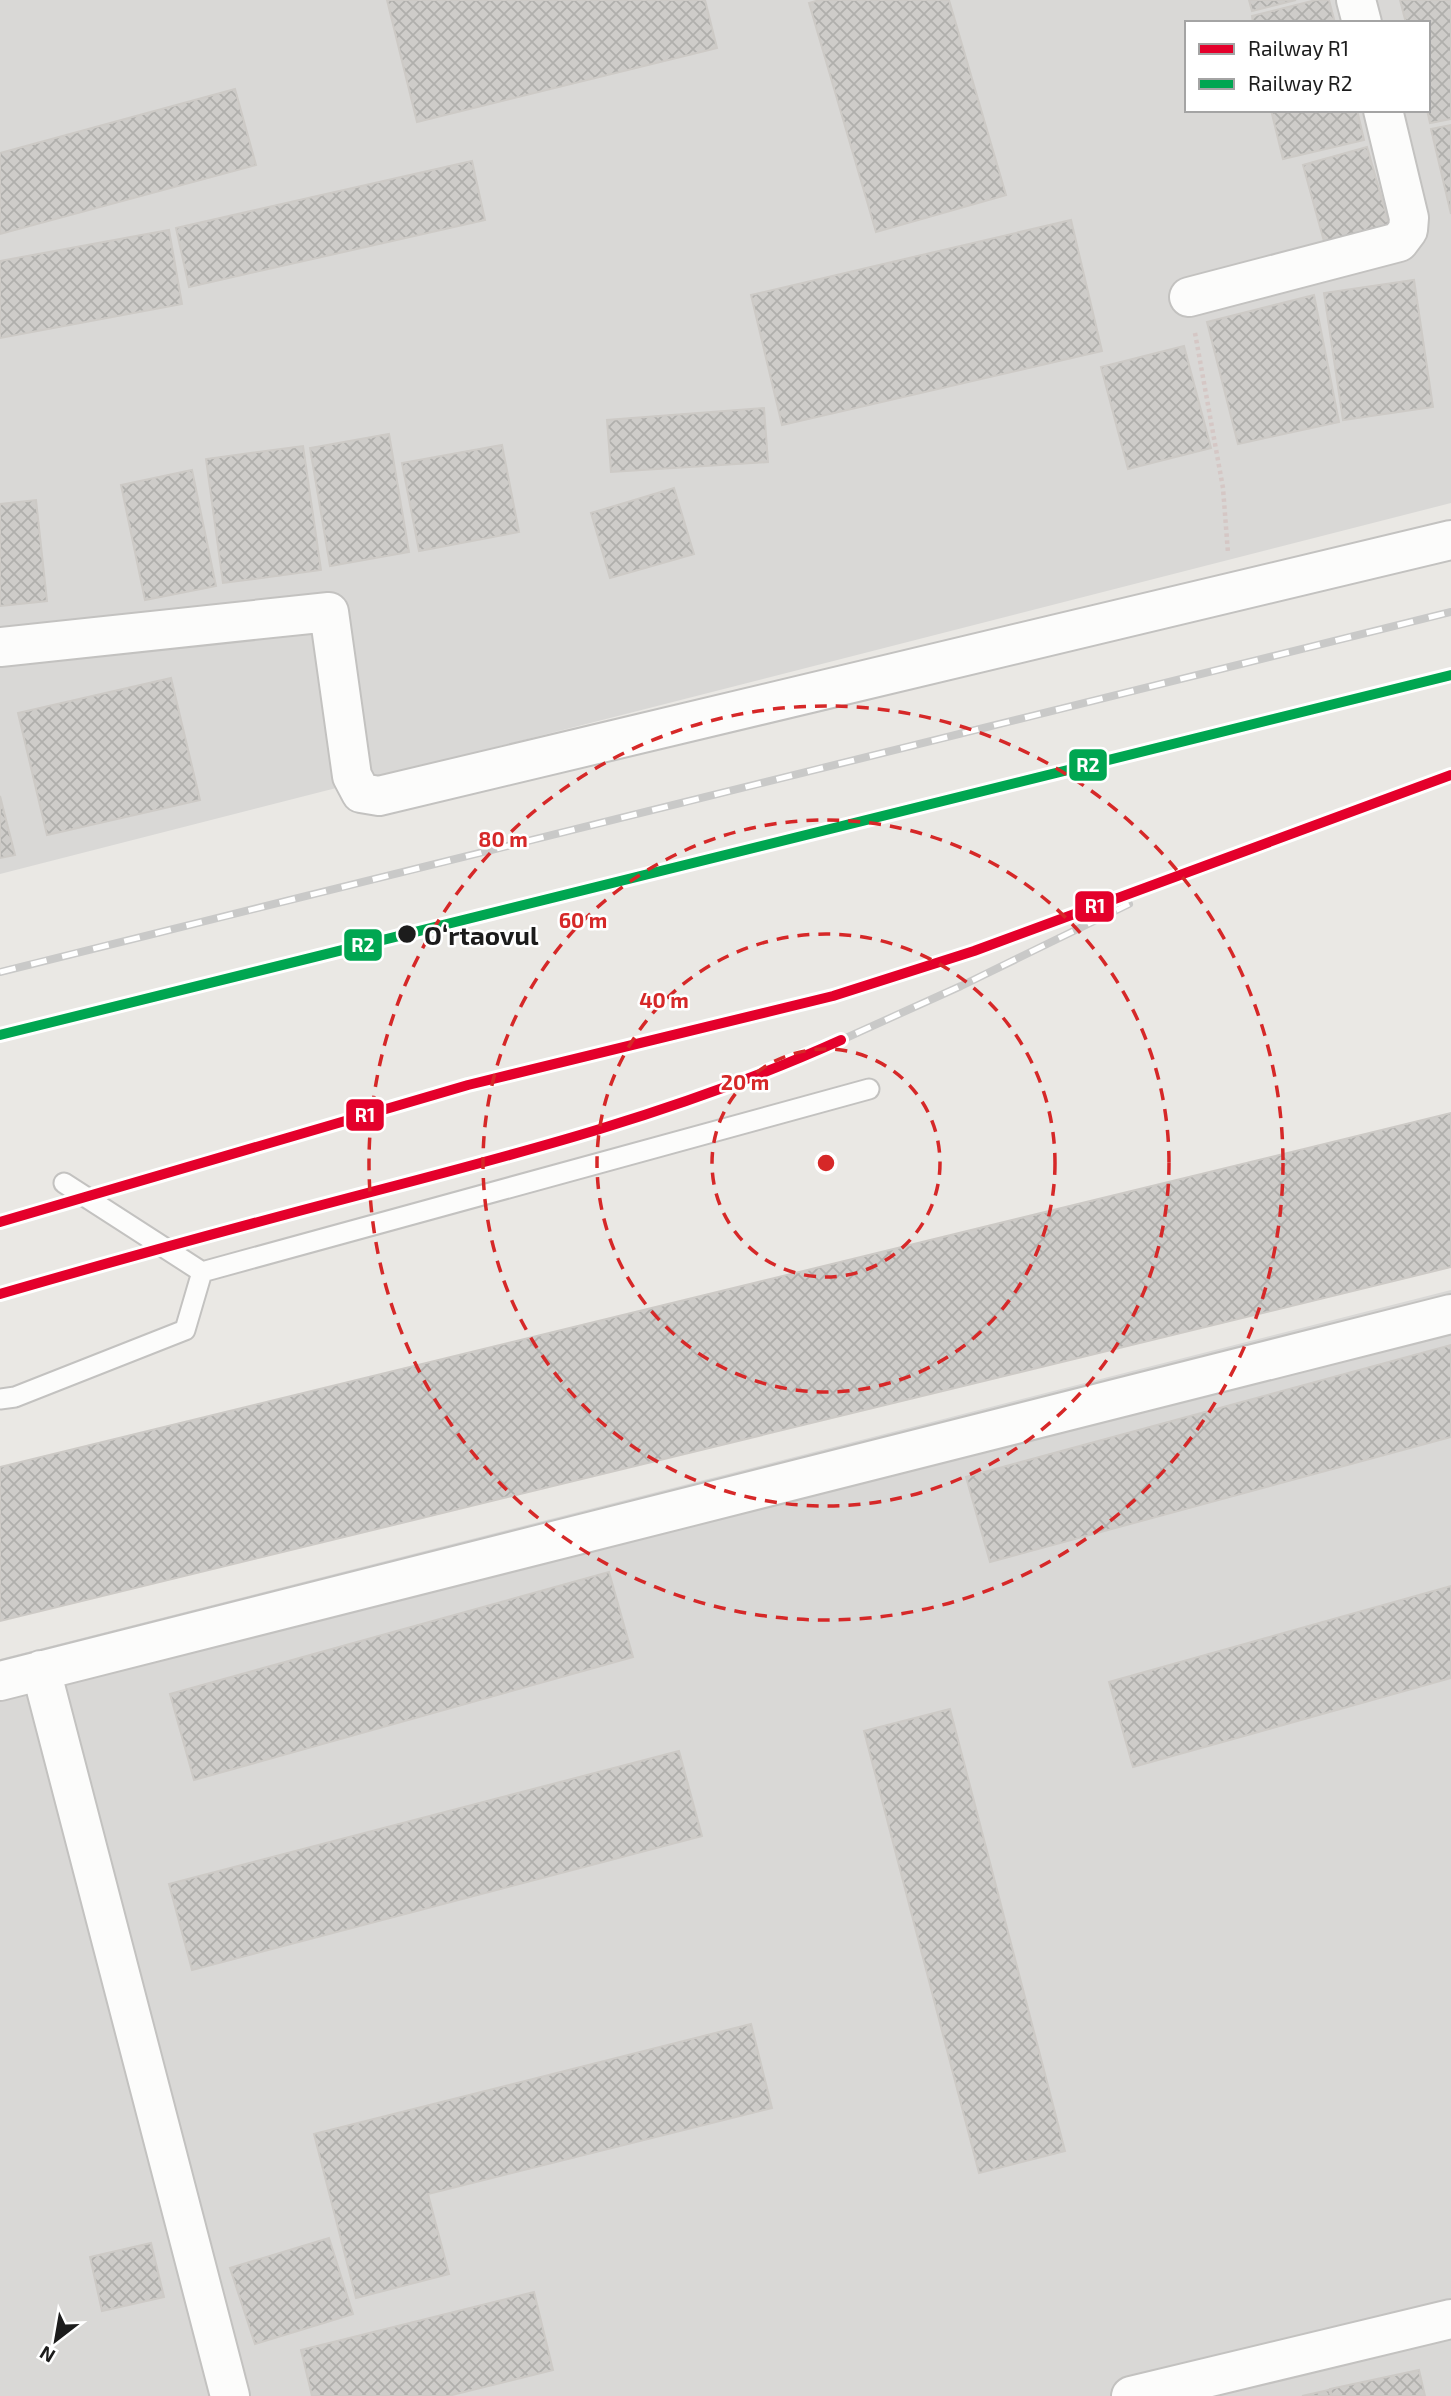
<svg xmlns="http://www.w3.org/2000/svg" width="1451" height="2396" viewBox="0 0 1451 2396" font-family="'Exo 2',sans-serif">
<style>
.residential{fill:#d9d8d6;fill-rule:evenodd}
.building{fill:url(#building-cross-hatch);stroke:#cdcac6;stroke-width:2}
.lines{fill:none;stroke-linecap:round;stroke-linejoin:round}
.service-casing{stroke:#c3c2c0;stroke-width:23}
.minor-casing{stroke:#c3c2c0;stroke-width:42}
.path{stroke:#d5c7c5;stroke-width:4.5;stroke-dasharray:3.5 3.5;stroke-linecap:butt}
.service{stroke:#fcfcfb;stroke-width:19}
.minor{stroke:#fcfcfb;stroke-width:38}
.rail-casing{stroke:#c9c9c8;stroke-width:8}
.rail{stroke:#fff;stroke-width:5;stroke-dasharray:16;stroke-linecap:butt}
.rail-1-casing{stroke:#fff;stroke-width:16}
.rail-2-casing{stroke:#fff;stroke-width:16}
.rail-1{stroke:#e4002b;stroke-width:10}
.rail-2{stroke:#00a651;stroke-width:10}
.ring{fill:none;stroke:#d62828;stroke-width:3.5;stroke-dasharray:12 9}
.stop-dot{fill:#1c1c1c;stroke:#fff;stroke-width:2.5}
.labels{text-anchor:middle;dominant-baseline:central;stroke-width:5;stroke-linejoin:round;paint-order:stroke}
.stop-label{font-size:26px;font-weight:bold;fill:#1c1c1c;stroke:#fff;text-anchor:start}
.centre{fill:#d62828;stroke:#fff;stroke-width:3.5}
.ring-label{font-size:21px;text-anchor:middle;font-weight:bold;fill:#d62828;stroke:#fff;stroke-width:5;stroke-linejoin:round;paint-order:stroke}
.line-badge{stroke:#fff;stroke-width:2.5}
.badge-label{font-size:19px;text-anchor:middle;font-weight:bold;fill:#fff}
</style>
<defs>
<pattern id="building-cross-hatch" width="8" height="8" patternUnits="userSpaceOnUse" patternTransform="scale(1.75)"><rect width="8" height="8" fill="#ceccc9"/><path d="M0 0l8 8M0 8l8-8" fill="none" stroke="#b0afac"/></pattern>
</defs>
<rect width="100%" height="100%" fill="#eae8e4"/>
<path class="residential" d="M0,0H1451V503L0,874ZM1187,23H1428V110H1187Z
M1451,1290V2396H0V1659Z"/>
<path class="building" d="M387,0H705L717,48L417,122Z
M820,0H949L1006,195L876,232L809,3Z
M1249,0H1296L1252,11Z
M1316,0H1329L1335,23H1253L1252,16Z
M1400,0H1451V119L1430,123L1427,110L1428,23H1406Z
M235,89L256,165L0,234V153Z
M1271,110H1357L1364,140L1283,159Z
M1451,125V214L1431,129Z
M1367,147L1390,227L1325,245L1303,165Z
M472,161L485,220L189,287L176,228Z
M1071,220L1102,351L782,425L751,295Z
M169,230L182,304L0,338V261Z
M1414,280L1433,407L1343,420L1324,293Z
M1314,295L1339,422L1238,444L1207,322Z
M1184,346L1211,448L1128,469L1101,367Z
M764,408L768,462L611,472L607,420Z
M389,434L409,552L330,566L310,448Z
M502,445L519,532L419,551L402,463Z
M303,446L321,570L223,583L206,459Z
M192,470L216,586L145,600L121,485Z
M674,488L694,554L610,578L591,513Z
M36,500L47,601L0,606V504Z
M171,678L200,800L47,835L18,713Z
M0,796L15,855L0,858Z
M1451,1113V1267L0,1621V1467Z
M1451,1345V1437L990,1562L966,1477Z
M609,1572L633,1657L194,1780L170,1694Z
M1451,1586V1678L1133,1767L1109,1682Z
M950,1709L1065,2151L979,2173L864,1731Z
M679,1751L702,1836L192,1970L169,1884Z
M751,2024L772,2108L428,2194L449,2274L356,2298L314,2134Z
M329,2238L353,2314L255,2344L230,2268Z
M151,2243L164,2297L102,2311L90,2257Z
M534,2292L553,2370L448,2396H312L301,2350Z
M1419,2370L1425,2396H1332L1330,2389Z
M1329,2390L1331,2396H1302Z"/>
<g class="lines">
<g class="service-casing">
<path id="service" d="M202,1272L869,1089
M0,1399L15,1397L185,1330L202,1272L64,1183"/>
</g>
<g class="minor-casing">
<path id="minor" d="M1356,0L1362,23
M1189,297L1399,242L1408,230L1409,218L1383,110
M0,647L329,612L352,776L361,793L379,796L1451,540
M41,1670L230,2396
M0,1681L1451,1314
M1131,2396L1451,2319"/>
</g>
<path class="path" d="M1195,333L1223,488L1228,553"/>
<use href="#service" class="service"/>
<use href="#minor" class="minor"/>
<g class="rail-casing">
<path id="rail" d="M0,972L1451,612
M0,1035L1451,675
M0,1222L468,1085L833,996L974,951L1451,775
M0,1294L164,1246L624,1124L786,1065L961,986L1129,904"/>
</g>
<use href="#rail" class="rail"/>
<g class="rail-1-casing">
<path id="rail-1" d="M0,1222L468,1085L833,996L974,951L1451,775
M0,1294C117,1260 234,1228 352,1197C518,1154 684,1111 841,1040"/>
</g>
<g class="rail-2-casing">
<path id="rail-2" d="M0,1035L1451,675"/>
</g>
<use href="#rail-1" class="rail-1"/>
<use href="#rail-2" class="rail-2"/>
</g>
<g class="ring">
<circle cx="826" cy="1163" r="114"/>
<circle cx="826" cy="1163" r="229"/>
<circle cx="826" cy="1163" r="343"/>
<circle cx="826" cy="1163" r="457"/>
</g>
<circle class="stop-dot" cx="407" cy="934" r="10"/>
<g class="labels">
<g class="stop-label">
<text x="424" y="934">Oʻrtaovul</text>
</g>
</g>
<circle cx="826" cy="1163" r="10" class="centre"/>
<g class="ring-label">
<text x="503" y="847">80 m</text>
<text x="583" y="928">60 m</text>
<text x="664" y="1008">40 m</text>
<text x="745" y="1090">20 m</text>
</g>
<g class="line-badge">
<rect x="1068" y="748" width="40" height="34" rx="7" fill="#00a651"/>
<rect x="1074" y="890" width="41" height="33" rx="7" fill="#e4002b"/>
<rect x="343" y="928" width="40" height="34" rx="7" fill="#00a651"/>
<rect x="345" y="1098" width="40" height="34" rx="7" fill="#e4002b"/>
</g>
<g class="badge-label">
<text x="1088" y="772">R2</text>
<text x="1095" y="913">R1</text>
<text x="363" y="952">R2</text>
<text x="365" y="1122">R1</text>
</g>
<rect x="1185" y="21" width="245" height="91" fill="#ffffff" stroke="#a4a4a4" stroke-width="2"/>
<rect x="1199" y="44" width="35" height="10" fill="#e4002b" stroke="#a4a4a4" stroke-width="2"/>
<text x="1248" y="56" font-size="21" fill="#1c1c1c">Railway R1</text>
<rect x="1199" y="79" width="35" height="10" fill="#00a651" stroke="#a4a4a4" stroke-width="2"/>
<text x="1248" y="91" font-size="21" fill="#1c1c1c">Railway R2</text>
<g transform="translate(56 2340) rotate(211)" stroke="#ffffff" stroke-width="5" paint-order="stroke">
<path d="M0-5L12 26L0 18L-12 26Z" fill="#1c1c1c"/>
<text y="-10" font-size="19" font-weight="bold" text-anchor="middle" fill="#1c1c1c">N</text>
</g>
</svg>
